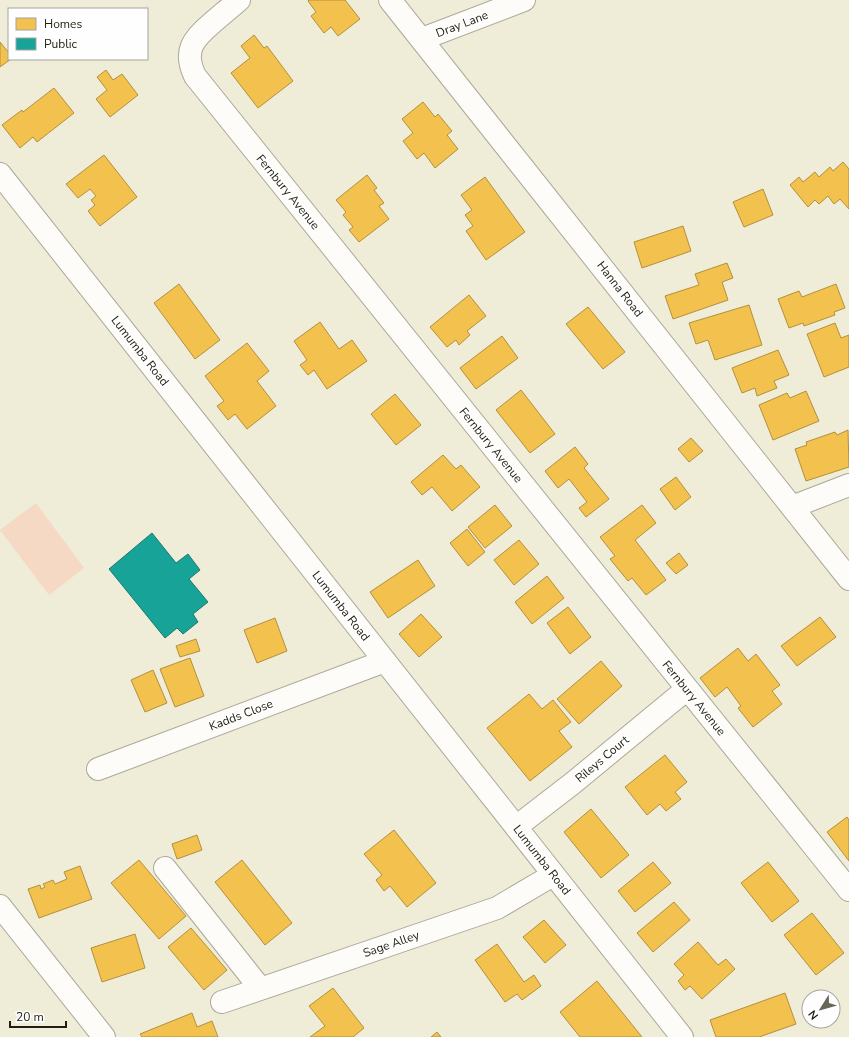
<svg xmlns="http://www.w3.org/2000/svg" width="849" height="1037" viewBox="0 0 849 1037" font-family="'Nunito Sans',sans-serif">
<style>
.green{fill:#f6d9c4}
.homes{fill:#f2c14e;stroke:#b3903c}
.public{fill:#17a398;stroke:#1a7b70}
.lines{fill:none;stroke-linecap:round;stroke-linejoin:round}
.street-casing{stroke:#aba899;stroke-width:24}
.secondary-casing{stroke:#aba899;stroke-width:24}
.street{stroke:#fdfcf9;stroke-width:22}
.secondary{stroke:#fdfcf9;stroke-width:22}
.labels{text-anchor:middle;dominant-baseline:central;stroke-width:4;stroke-linejoin:round;paint-order:stroke}
.street-label{font-size:12px;fill:#201e11;stroke:#fefefe}
</style>
<rect width="100%" height="100%" fill="#efecd8"/>
<path class="green" d="M36,503L84,568L49,595L0,530Z"/>
<path class="homes" d="M309,0H345L360,19L338,36L331,27L324,33L311,16L316,12L308,1Z
M254,35L264,48L267,46L293,81L258,108L231,73L250,58L241,46Z
M0,42L9,53V59H11L0,67Z
M106,70L113,80L122,74L138,95L110,117L96,99L107,90L97,77Z
M54,88L74,113L37,142L33,137L20,148L2,125L22,110L23,112Z
M423,102L435,117L438,114L452,131L447,135L458,149L435,168L424,153L417,159L403,141L413,133L402,119Z
M104,155L137,197L100,226L88,211L95,205L91,200L96,196L90,189L78,198L66,184Z
M843,162L849,169V209L840,199L834,204L828,196L819,204L815,200L808,207L790,185L799,177L803,182L815,172L819,177L830,167L833,171Z
M367,175L377,188L374,190L384,203L379,206L389,219L359,242L349,230L353,227L343,215L346,212L336,200Z
M485,177L525,232L486,260L466,231L473,226L465,215L472,210L461,195Z
M763,189L773,215L744,227L733,202Z
M683,226L691,251L642,268L634,242Z
M727,263L733,278L722,282L728,300L673,319L665,296L699,285L695,274Z
M179,284L220,340L195,359L154,303Z
M836,284L845,308L834,312L835,315L804,326L803,323L789,328L778,299L799,291L802,297Z
M469,295L486,316L467,331L470,335L459,345L456,340L447,347L430,327Z
M749,305L762,345L715,360L708,340L696,344L689,323Z
M588,307L625,352L603,369L566,324Z
M320,322L339,349L352,340L367,361L327,389L314,370L308,375L300,365L307,360L294,341Z
M835,323L841,338L849,335V367L824,377L807,334Z
M502,336L518,358L476,389L460,368Z
M247,343L269,371L257,381L276,406L247,429L235,414L228,420L217,406L224,401L205,376Z
M778,350L789,375L774,381L777,388L757,396L755,388L742,393L732,368Z
M521,390L555,434L530,453L496,410Z
M806,391L819,421L773,440L759,405L787,393L790,398Z
M395,394L421,425L396,445L371,414Z
M848,430L849,467L806,481L795,449L807,445L806,442L835,432L837,435Z
M691,438L703,451L689,462L678,449Z
M575,447L588,464L584,468L609,499L586,517L579,508L587,502L569,479L558,488L545,471Z
M443,455L456,469L461,465L480,487L452,511L432,487L422,495L411,482Z
M676,477L691,497L675,510L660,489Z
M495,505L512,526L485,548L468,527Z
M642,505L656,523L635,540L666,580L646,595L632,578L628,581L610,559L615,556L600,537Z
M467,529L485,552L468,566L450,543Z
M519,540L539,564L514,585L494,560Z
M679,553L688,565L676,574L666,563Z
M418,560L435,586L388,618L370,592Z
M547,576L564,598L532,624L515,602Z
M568,607L591,637L570,654L547,623Z
M421,614L442,637L419,657L399,634Z
M820,617L836,637L797,666L781,646Z
M275,618L287,651L257,663L244,630Z
M196,639L200,651L180,657L176,646Z
M738,648L748,661L756,654L780,685L772,691L782,704L753,727L738,708L741,706L727,687L715,697L700,678Z
M190,658L204,696L175,707L160,669Z
M601,661L622,686L579,724L557,699Z
M153,670L167,703L145,712L131,680Z
M529,694L542,709L553,700L571,722L559,731L572,747L530,781L487,728Z
M665,755L687,782L675,792L681,799L666,811L660,804L647,815L625,787Z
M591,809L629,855L601,878L564,832Z
M847,817L849,820V861L827,832Z
M394,830L436,883L407,907L390,886L384,891L376,880L382,875L364,854Z
M197,835L202,850L177,859L172,844Z
M139,860L186,916L159,939L111,883Z
M242,860L292,923L265,945L215,882Z
M653,862L671,883L635,912L618,891Z
M768,862L799,901L772,922L741,883Z
M80,866L92,899L39,918L28,889L40,885L41,889L45,887L43,884L53,880L55,884L67,879L64,872Z
M674,902L690,920L653,952L637,933Z
M812,913L844,953L816,975L784,935Z
M544,920L566,945L545,963L523,937Z
M191,928L227,970L204,990L168,947Z
M135,934L145,968L102,982L91,948Z
M698,942L718,965L726,959L735,969L702,999L690,986L685,990L678,981L684,975L674,964Z
M497,944L524,982L534,975L541,986L522,1000L517,994L505,1002L475,960Z
M597,981L642,1037H580L560,1012Z
M333,988L364,1028L353,1037H310L325,1026L309,1006Z
M785,993L796,1024L759,1037H716L710,1020Z
M192,1013L197,1027L212,1021L218,1037H142L140,1034Z
M437,1032L441,1037H431Z"/>
<path class="public" d="M152,533L176,563L188,554L200,570L189,579L208,602L193,614L198,622L183,634L177,628L165,638L109,569Z"/>
<g class="lines">
<g class="street-casing">
<path id="street" d="M239,0C230,8 221,15 212,23C193,39 183,51 195,76L849,890
M422,39L524,0
M0,174L682,1037
M792,507L849,485
M98,769L385,661
M516,827L573,783L687,689
M165,868L260,988
M0,906L104,1037
M222,1002L497,908L553,875"/>
</g>
<g class="secondary-casing">
<path id="secondary" d="M390,0L849,579"/>
</g>
<use href="#street" class="street"/>
<use href="#secondary" class="secondary"/>
</g>
<g class="labels">
<g class="street-label">
<text transform="translate(462 24) rotate(-21)">Dray Lane</text>
<text transform="translate(288 192) rotate(51)">Fernbury Avenue</text>
<text transform="translate(620 289) rotate(52)">Hanna Road</text>
<text transform="translate(140 351) rotate(52)">Lumumba Road</text>
<text transform="translate(491 445) rotate(51)">Fernbury Avenue</text>
<text transform="translate(341 606) rotate(52)">Lumumba Road</text>
<text transform="translate(694 698) rotate(51)">Fernbury Avenue</text>
<text transform="translate(241 715) rotate(-21)">Kadds Close</text>
<text transform="translate(602 759) rotate(-40)">Rileys Court</text>
<text transform="translate(542 860) rotate(52)">Lumumba Road</text>
<text transform="translate(391 944) rotate(-19)">Sage Alley</text>
</g>
</g>
<rect x="8" y="8" width="140" height="52" fill="#fefefe" stroke="#a5a49f"/>
<rect x="16" y="18" width="20" height="12" fill="#f2c14e" stroke="#a5a49f"/>
<text x="44" y="28" font-size="12" fill="#201e11">Homes</text>
<rect x="16" y="38" width="20" height="12" fill="#17a398" stroke="#a5a49f"/>
<text x="44" y="48" font-size="12" fill="#201e11">Public</text>
<g transform="translate(821 1009) rotate(233)"><circle r="19" fill="#fefefe" stroke="#a5a49f"/>
<path d="M0-3L7 15L0 10L-7 15Z" fill="#686657"/>
<text y="-6" font-size="11" font-weight="bold" text-anchor="middle" fill="#201e11">N</text>
</g>
<path d="M10 1021v6h56v-6" fill="none" stroke="#201e11" stroke-width="2"/>
<text x="16" y="1021" font-size="12" fill="#201e11" stroke="#fefefe" stroke-width="3" paint-order="stroke">20 m</text>
</svg>
